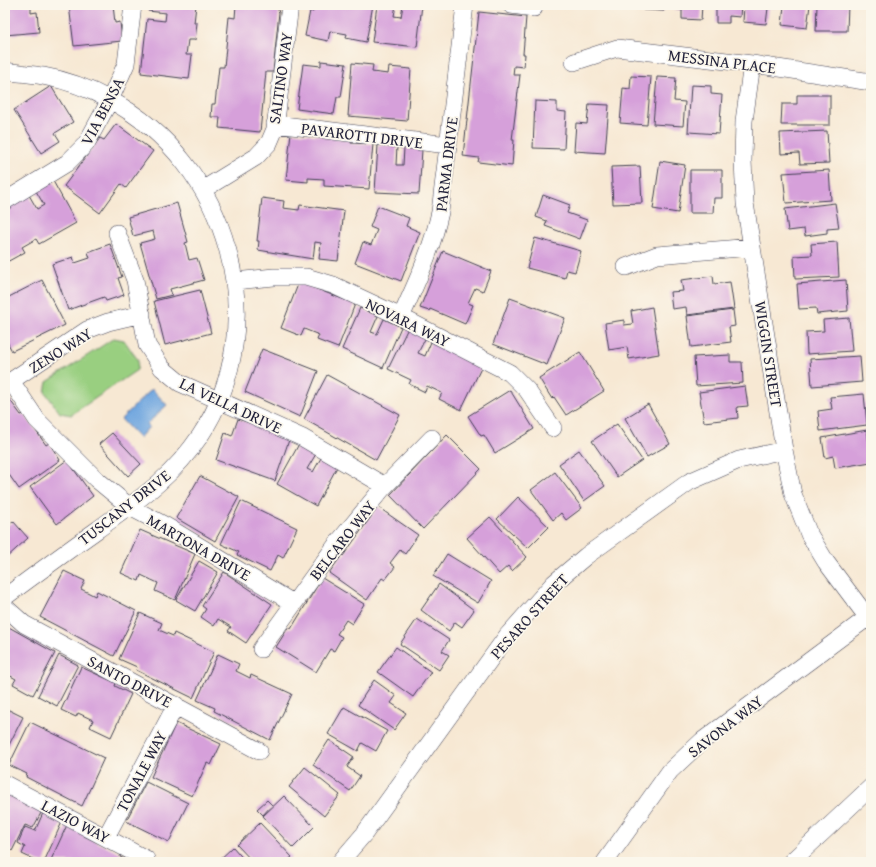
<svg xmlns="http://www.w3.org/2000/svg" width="876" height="867" viewBox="0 0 876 867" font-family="'Gentium Book Plus',serif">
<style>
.green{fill:#99cf80;stroke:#5e785e}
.water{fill:#72a7df;stroke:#4a648d}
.building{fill:#d6a0da}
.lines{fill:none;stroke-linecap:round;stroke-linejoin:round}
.minor-casing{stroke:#424052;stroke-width:18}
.minor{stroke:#fff;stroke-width:17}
.labels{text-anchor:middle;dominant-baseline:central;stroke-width:3.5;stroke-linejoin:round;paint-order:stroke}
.street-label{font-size:16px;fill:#22223b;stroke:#fbf7ec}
</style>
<rect width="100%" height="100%" fill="#fbf7ec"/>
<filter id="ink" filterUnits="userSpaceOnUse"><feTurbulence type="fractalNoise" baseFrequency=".025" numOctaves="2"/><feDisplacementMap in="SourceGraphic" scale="8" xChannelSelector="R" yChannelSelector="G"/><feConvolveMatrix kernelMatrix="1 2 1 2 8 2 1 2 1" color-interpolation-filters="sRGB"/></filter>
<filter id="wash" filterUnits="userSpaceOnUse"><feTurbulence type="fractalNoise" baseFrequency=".012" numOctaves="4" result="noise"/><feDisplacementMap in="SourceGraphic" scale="16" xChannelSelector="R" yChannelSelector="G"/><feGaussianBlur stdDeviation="0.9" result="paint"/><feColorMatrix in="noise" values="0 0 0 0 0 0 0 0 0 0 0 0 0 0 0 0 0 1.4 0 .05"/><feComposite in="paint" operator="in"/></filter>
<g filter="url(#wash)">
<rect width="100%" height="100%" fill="#f7e8d3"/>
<path class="green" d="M114,338L124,340L138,360L137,370L71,415L60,413L45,392L47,382Z"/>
<path class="water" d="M152,389L167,405L147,424L149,427L139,438L121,419Z"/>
<g id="blocks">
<path class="building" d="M5,5H31V13L37,12L39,32L5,35Z
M69,5H113L115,23L120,22L122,41L74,46Z
M149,5H196L194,23H197L195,40H188L186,55H192L189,79L141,73L147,19L165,21L166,13L148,11Z
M236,5H279L278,11L279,12L273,72H266L260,132L219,128L220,117H211L212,104H215L219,67H224L229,17L235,18Z
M315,5H373L366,42L346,38L347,34L330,31L328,41L305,36L310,11L313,12Z
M377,5H396L394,16L401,17L403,5H422L417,47L372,42Z
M643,5H664V11L643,10Z
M671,5H702L701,20L682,19V10L671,9Z
M716,5H741L740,17L729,16V23H716Z
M744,5H777L776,8H768L766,24L743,22Z
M784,5H810L807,28L782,25Z
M817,5H848L847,31H816Z
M479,12L526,17L523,54H525L524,67L514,66L513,75H520L512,140H514L512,166L478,162L479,158L463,156Z
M321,61L346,64L341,97H337L334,114L297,109L303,64L321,66Z
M352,63L373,65L372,72L388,74L389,67L411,69L407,121L348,116Z
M631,76L651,77L647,125L620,123L623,88L630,89Z
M657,77L676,78L674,101L685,102L683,126L653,124Z
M691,85L711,86V94L722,95L719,134L688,132Z
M51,86L73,122L55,133L60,141L41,153L14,110Z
M797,95H830V125H781L782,104H797Z
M535,101L557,102V111L566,112L564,149L533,148Z
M589,104L609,105L605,153L574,151L576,123L587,124Z
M116,124L153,151L126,188L121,184L100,213L64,186L100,138L104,140Z
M827,131L829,163L800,164L799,153L781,154L780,133Z
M291,132L351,140V143L373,144L369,189L324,186V179L308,178V182L286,180Z
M378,145L397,146L396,165H403L404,148L422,150L419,194L375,192Z
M660,161L685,165L678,213L653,209Z
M640,166L642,203L613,204L611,167Z
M690,170H722V198H714L713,213H690Z
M829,170L831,200L786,203L783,173Z
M53,181L76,223L39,244L36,239L22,247L25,252L5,263V208L29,195L37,209L44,205L36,191Z
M543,195L570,205L567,213L587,220L580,239L545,226L547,221L536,217Z
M262,198L284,201L283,208L299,210L300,205L344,211L338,261L319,259L321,243L315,242L313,259L258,250L259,241H257Z
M177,203L188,242L185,243L189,260L197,258L204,280L170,289L172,295L156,299L140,243L155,239L153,231L133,236L128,217Z
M835,203L839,228L827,229V233L805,236L804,229L788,231L785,209Z
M378,206L409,218L406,226L420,232L401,281L355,263L363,242L371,245L377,230L370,227Z
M535,238L581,251L575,272L567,270L565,278L527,268Z
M837,242L839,277L795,279L794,256L812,255L811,244Z
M110,244L122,277L118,278L124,295L106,301L104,297L68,310L52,264L73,257L75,263L90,258L88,252Z
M443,251L491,271L483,291L475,288L468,303L473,305L465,324L430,309L429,311L420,308Z
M713,276L714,284L730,282L734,309L687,315L686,307L672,309L670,292L683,291L681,280Z
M42,280L65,325L12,351L5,338V299Z
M846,280L848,311L817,314L816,308L799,309L797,284Z
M299,282L355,304L338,348L317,340L319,335L304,329L301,336L281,328Z
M200,290L211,333L165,345L154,301Z
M510,298L565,318L547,365L493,344Z
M652,307L659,354L629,359L627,347L609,350L605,323L624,320V325L633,324L631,311Z
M360,308L378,316L371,332L377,334L384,319L401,327L383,368L342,349Z
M733,310L735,326L729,327L731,342L691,347L687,316Z
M849,318L852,351L807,354L806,332L824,331L823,320Z
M408,328L426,337L418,353L425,356L431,342L482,366L461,410L439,399L442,393L427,386L425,392L409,384L411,380L388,369Z
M262,349L318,371L300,417L245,392Z
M580,352L604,391L566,415L554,397L552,399L539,378Z
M730,355V362H742L743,383L696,386L694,357Z
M860,356L862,382L812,386L810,359Z
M327,375L400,415L376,460L304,419Z
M745,386L748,406L737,407L738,418L704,422L699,392Z
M510,390L534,429L495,453L484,435L481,436L468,416Z
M864,394L867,425L820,431L818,411L832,409L830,397Z
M7,396L21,415L24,414L46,445L49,443L60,460L19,489L5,469V397Z
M648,404L670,444L647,457L625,418Z
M238,419L290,437L275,481L216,460L225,433L232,436Z
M617,424L642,460L617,477L592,441Z
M867,430L871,462L835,468L833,456L825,458L822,438Z
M112,433L141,464L128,476L99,444Z
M447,435L481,469L423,529L390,495Z
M299,444L316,454L307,469L313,472L321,458L337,467L316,506L277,484Z
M579,450L605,486L584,501L559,464Z
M67,460L93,496L57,524L30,487Z
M555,472L582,508L566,520L561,513L553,520L531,490Z
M200,476L239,497L215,541L176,518Z
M518,497L549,527L528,548L497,519Z
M241,501L297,528L283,558L278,555L270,571L237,555L239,552L221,544Z
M378,507L418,535L405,554L400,550L390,563L395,567L385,580L382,578L367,600L329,573L342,555L343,556Z
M490,517L527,557L512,571L508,566L499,574L467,538Z
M13,521L28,538L5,559V523L7,526Z
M140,530L195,554L175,600L155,591L158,583L141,575L139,581L121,573Z
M447,554L491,581L478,603L433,576Z
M199,561L218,572L195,611L176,600Z
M64,571L85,581L81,589L95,596L97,591L136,611L114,656L40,617Z
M224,572L272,604L246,643L228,631L231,627L218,619L214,626L201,617L206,609L202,606Z
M322,578L364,604L352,624L346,620L337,634L342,637L334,651L330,649L316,672L276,647L288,628L291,629Z
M439,584L474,610L462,627L455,622L449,631L421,610Z
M140,613L162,623L159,630L173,636L174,633L214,652L193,698L136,670L137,667L119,659Z
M417,619L449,640L442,651L449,655L439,670L400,644Z
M7,626L55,653L33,695L13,684L16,679L5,673V630Z
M396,647L431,672L413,697L378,672Z
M218,654L239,664L236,671L250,678L251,675L292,694L270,740L214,711L215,708L197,700Z
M59,655L78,665L57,706L38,696Z
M81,667L116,683L115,686L131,694L111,737L90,727L93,720L78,713L76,717L61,710Z
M374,680L396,696L391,703L406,713L394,730L358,705Z
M344,707L387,731L376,751L362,743L358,751L328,734Z
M5,708L23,717L5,753Z
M30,722L104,758L82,806L26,777L27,774L9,765Z
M176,723L221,744L211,765L207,763L192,796L151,777Z
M329,740L354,757L347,767L360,776L350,791L313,765Z
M305,767L340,795L324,816L289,787Z
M146,782L188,803L169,842L126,821Z
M5,793L42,811L33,828L25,825L12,851L5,848Z
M284,796L314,827L293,848L263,816Z
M267,800L272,805L263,815L257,809Z
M43,813L62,822L44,862H39L22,854L25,847L18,843L25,827L35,831Z
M260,823L292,857L286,862H253L237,845Z
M67,825L85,833L84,836L121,854L120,857L131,862H50Z
M233,847L246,862H217Z"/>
</g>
</g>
<g filter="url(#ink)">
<use href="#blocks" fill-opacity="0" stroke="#424052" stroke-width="1"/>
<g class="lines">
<g class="minor-casing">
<path id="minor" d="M511,5L534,8
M574,62L617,48L752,64L871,82
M752,64L744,121L743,161L745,203L784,450L793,494L809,534L826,562L871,622
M5,71C17,73 30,74 43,76C66,80 90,89 110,100C228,162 275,323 200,436C171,479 138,500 97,530C66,552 36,574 5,597
M275,124L448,145
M204,189L256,157L269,143L275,129L290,5
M5,201L67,163L86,144L110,100L126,64L133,5
M117,233L135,280L147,345L162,368L180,383L303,438L385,486
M626,267L657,255L752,247
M235,281L274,277H306L333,285L401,317L510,373L527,390L553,428
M401,317C417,282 432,249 440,212L465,5
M11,381L37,420L96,479L130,507L166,526L293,603
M5,385L87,330L108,322L142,314
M5,607L24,624L259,751
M261,649L336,545L382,489L432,438
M5,784L146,859
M106,837L176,705
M340,862L364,834L507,636L554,583L586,556L689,482L739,460L784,450
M605,862L670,771L702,741L871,615
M791,862L871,787"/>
</g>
<use href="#minor" class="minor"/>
</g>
</g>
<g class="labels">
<g class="street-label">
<text transform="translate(722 61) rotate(7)">MESSINA PLACE</text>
<text transform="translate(280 78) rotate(-82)">SALTINO WAY</text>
<text transform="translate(102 111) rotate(-62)">VIA BENSA</text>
<text transform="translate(362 135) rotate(7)">PAVAROTTI DRIVE</text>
<text transform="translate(446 164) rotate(-83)">PARMA DRIVE</text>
<text transform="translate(408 322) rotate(26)">NOVARA WAY</text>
<text transform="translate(60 350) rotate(-32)">ZENO WAY</text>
<text transform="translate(769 354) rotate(81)">WIGGIN STREET</text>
<text transform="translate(231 405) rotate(25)">LA VELLA DRIVE</text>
<text transform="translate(124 507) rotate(-38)">TUSCANY DRIVE</text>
<text transform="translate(342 540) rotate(-52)">BELCARO WAY</text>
<text transform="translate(199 547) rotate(30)">MARTONA DRIVE</text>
<text transform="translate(529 616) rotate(-48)">PESARO STREET</text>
<text transform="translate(130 681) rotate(28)">SANTO DRIVE</text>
<text transform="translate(725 726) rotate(-38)">SAVONA WAY</text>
<text transform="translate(141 771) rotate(-62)">TONALE WAY</text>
<text transform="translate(76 821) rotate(28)">LAZIO WAY</text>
</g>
</g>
<rect width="876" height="867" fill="none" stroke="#fbf7ec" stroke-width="20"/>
</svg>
